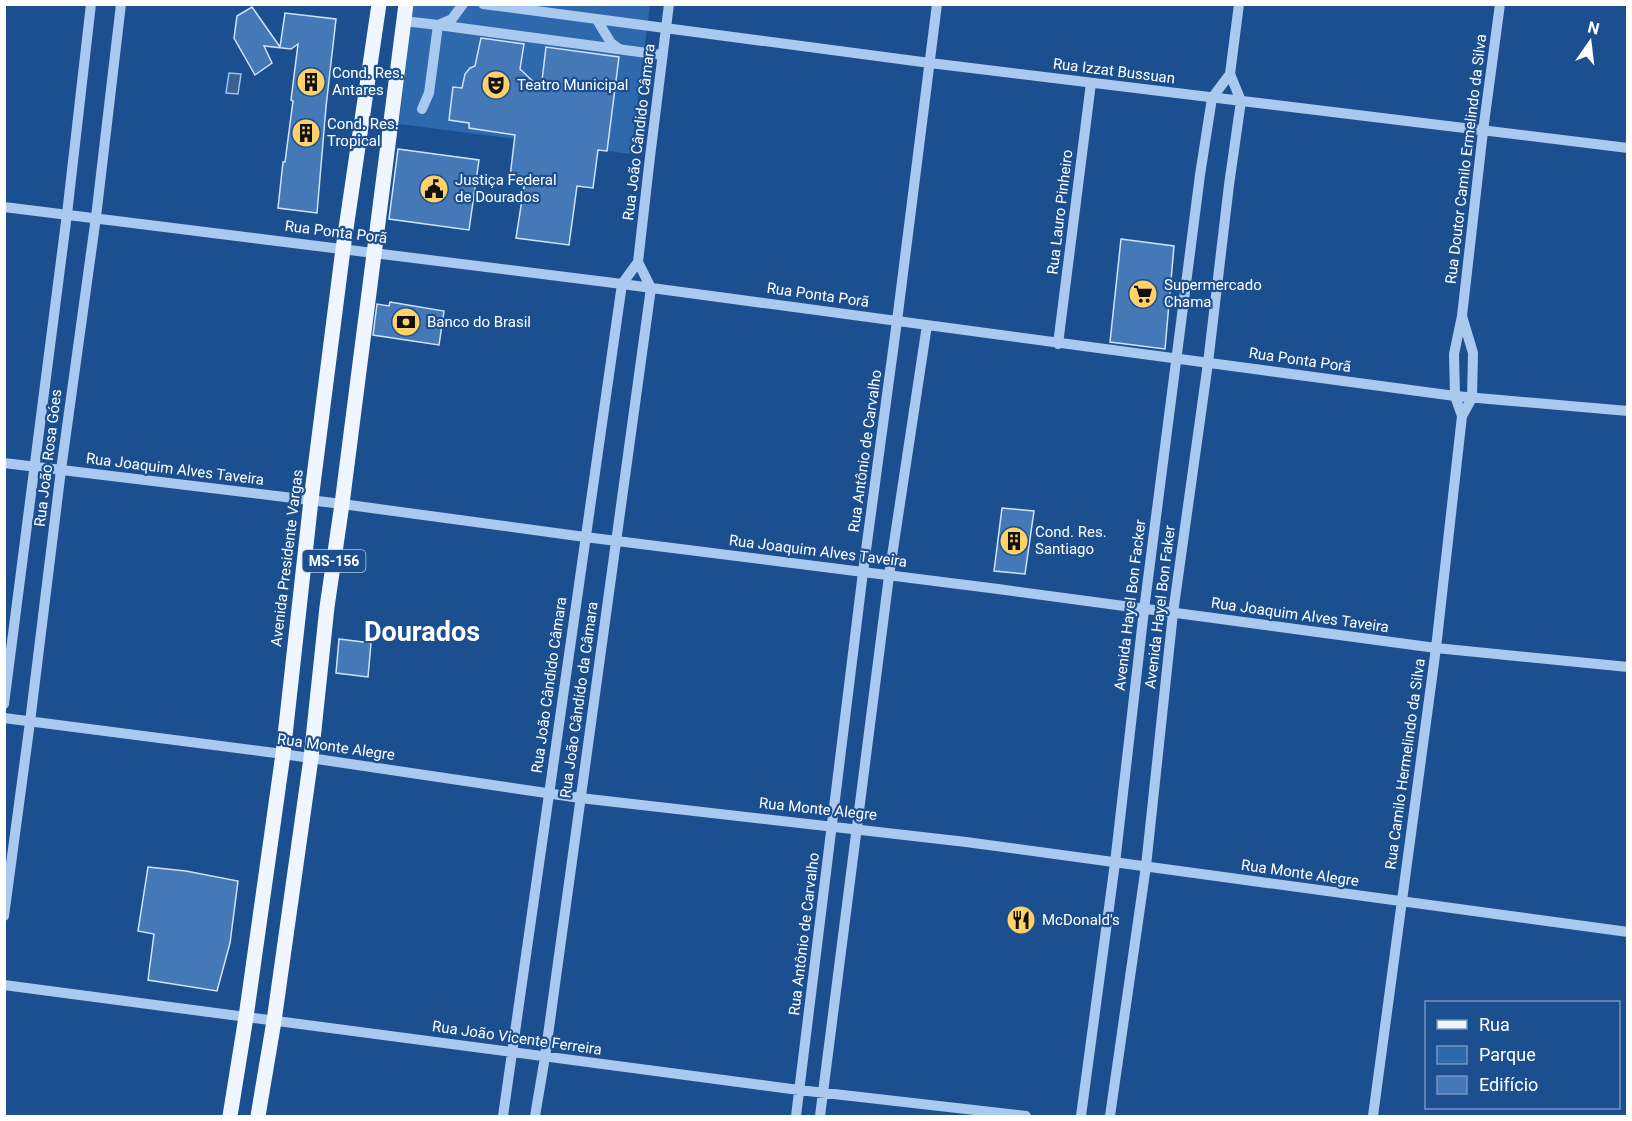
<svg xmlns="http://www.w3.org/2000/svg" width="1632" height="1121" viewBox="0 0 1632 1121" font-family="Roboto,sans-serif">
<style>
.green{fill:#2e69ad}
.water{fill:#3c6290;stroke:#9cc4f0;stroke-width:1.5}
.building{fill:#4478b7;stroke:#cfe3fa;stroke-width:1.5}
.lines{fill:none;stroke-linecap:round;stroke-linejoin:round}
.minor{stroke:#a9c9ee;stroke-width:10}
.major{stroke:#f0f6ff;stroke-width:15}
.labels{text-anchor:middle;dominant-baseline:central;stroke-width:4.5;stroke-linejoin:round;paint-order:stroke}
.shield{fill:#1b4f8f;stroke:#bbcadd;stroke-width:1.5}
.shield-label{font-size:14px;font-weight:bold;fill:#fff}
.street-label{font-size:15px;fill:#fff;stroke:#1b4f8f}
.poi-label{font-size:15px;fill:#fff;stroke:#1b4f8f;text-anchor:start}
.town-label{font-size:27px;font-weight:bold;fill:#fff;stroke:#1b4f8f}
</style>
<rect width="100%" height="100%" fill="#1b4f8f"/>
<path class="green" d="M413,5H650L631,154L399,124Z"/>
<path class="water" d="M229,73L241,74L238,94L226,93Z"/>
<path class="building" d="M252,7L280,47L285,13L336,19L326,107L317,213L278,208L283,162H285L293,101L291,100L298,44L291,49L264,46L272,63L255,75L234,38L237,16Z
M481,38L524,44L520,69L541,89L546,47L619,57L607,151L598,150L593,188L577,186L569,245L516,238L525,180L510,177L515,135L469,128V123L449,120L453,87L462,88L465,74L470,68L475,66Z
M398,149L479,160L469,230L389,219Z
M1121,239L1174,246L1165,349L1110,342Z
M390,302L444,311L439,345L373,335L377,304L389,306Z
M1002,508L1034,511L1025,574L994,571Z
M339,639L371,643L368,677L336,673Z
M148,867L186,871L238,881L230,943L217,991L148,980L154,934L138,931Z"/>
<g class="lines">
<path class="minor" d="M483,4L930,63L1628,148
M1239,4L1230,74L1241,101
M597,20L611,43L618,48
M404,21L438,25L452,19L463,4
M422,109L429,93L438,25L662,55
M4,207L622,284L1455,396L1628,411
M1058,344L1091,83
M1462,416L1455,396L1454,354L1462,316L1483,131L1500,4
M4,463L342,504L585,537L998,589L1436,648L1628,667
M4,704L67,214L91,4
M4,718L283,754L580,798L966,842L1628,932
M4,916L30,722L61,470L96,217L121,4
M4,985L799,1090L1026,1116
M503,1116L622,284L638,262L650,157L669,4
M535,1116L545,1057L651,288L638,262
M796,1116L863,572L897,321L937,4
M820,1116L889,576L927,325
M1081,1116L1115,863L1144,610L1200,175L1212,98L1230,74
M1110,1116L1146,866L1173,613L1208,363L1229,185L1241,101
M1373,1116L1436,648L1462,416L1472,398L1473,353L1462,316"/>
<path class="major" d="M230,1116L246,1017L283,754L311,500L343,249L379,4
M258,1116L274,1021L311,758L327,607L342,504L406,4"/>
</g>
<defs>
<g id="building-disc" transform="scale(1.5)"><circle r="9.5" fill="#ffd166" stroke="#1b4f8f"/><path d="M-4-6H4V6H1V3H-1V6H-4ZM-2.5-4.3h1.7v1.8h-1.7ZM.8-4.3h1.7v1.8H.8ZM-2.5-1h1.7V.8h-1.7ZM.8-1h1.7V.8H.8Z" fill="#111"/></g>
<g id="theatre-disc" transform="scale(1.5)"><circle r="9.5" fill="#ffd166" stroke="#1b4f8f"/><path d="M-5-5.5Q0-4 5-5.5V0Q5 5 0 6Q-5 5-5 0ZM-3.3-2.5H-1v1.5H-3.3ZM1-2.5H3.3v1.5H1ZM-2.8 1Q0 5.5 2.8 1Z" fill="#111"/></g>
<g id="civic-disc" transform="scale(1.5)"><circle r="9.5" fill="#ffd166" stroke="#1b4f8f"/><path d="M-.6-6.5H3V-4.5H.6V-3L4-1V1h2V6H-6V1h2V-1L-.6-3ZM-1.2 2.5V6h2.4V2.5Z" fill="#111"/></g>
<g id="supermarket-disc" transform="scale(1.5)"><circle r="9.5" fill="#ffd166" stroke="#1b4f8f"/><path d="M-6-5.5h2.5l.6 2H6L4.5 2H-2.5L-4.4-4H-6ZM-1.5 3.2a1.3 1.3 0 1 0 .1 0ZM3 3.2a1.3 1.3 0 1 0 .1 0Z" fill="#111"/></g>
<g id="bank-disc" transform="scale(1.5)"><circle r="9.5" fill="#ffd166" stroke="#1b4f8f"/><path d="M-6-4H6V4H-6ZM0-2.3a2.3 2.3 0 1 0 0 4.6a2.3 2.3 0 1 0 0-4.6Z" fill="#111"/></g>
<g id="restaurant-disc" transform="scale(1.5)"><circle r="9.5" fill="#ffd166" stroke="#1b4f8f"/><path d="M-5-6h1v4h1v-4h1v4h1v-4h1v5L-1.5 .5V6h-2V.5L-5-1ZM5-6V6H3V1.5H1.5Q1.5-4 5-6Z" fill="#111"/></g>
</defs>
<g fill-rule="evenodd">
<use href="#building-disc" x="311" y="82"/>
<use href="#theatre-disc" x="496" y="85"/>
<use href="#building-disc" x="306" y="133"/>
<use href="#civic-disc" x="434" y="189"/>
<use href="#supermarket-disc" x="1143" y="294"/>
<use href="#bank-disc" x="406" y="322"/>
<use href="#building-disc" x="1014" y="541"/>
<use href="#restaurant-disc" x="1021" y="920"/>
</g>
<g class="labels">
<rect class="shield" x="302.5" y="550" width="63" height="22" rx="4.5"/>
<g class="shield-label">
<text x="334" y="561">MS-156</text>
</g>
<g class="street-label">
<text transform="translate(1114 71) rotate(7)">Rua Izzat Bussuan</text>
<text transform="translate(639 132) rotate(-83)">Rua João Cândido Câmara</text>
<text transform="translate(1466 159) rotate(-83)">Rua Doutor Camilo Ermelindo da Silva</text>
<text transform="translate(1060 212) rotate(-83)">Rua Lauro Pinheiro</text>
<text transform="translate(336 232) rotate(7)">Rua Ponta Porã</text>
<text transform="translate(818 295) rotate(8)">Rua Ponta Porã</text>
<text transform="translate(1300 360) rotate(8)">Rua Ponta Porã</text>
<text transform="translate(865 451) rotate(-82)">Rua Antônio de Carvalho</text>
<text transform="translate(48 458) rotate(-83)">Rua João Rosa Góes</text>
<text transform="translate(175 469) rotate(7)">Rua Joaquim Alves Taveira</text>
<text transform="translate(818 551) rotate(7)">Rua Joaquim Alves Taveira</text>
<text transform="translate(287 558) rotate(-83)">Avenida Presidente Vargas</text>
<text transform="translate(1130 605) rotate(-83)">Avenida Hayel Bon Facker</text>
<text transform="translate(1160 607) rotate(-83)">Avenida Hayel Bon Faker</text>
<text transform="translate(1300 615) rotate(8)">Rua Joaquim Alves Taveira</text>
<text transform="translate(549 685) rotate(-82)">Rua João Cândido Câmara</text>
<text transform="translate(579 700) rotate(-82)">Rua João Cândido da Câmara</text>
<text transform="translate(336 747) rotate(8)">Rua Monte Alegre</text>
<text transform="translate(1405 764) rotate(-82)">Rua Camilo Hermelindo da Silva</text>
<text transform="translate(818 809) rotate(6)">Rua Monte Alegre</text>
<text transform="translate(1300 873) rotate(8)">Rua Monte Alegre</text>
<text transform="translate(804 934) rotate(-83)">Rua Antônio de Carvalho</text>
<text transform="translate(517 1038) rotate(8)">Rua João Vicente Ferreira</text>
</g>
<g class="poi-label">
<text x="332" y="73">Cond. Res.<tspan x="332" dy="17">Antares</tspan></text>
<text x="517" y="85">Teatro Municipal</text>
<text x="327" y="124">Cond. Res.<tspan x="327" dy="17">Tropical</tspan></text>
<text x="455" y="180">Justiça Federal<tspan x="455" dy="17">de Dourados</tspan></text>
<text x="1164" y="285">Supermercado<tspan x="1164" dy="17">Chama</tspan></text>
<text x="427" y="322">Banco do Brasil</text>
<text x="1035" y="532">Cond. Res.<tspan x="1035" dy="17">Santiago</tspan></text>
<text x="1042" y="920">McDonald's</text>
</g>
<g class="town-label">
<text x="422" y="632">Dourados</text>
</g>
</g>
<rect width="1632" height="1121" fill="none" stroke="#ffffff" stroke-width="12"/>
<rect x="1425" y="1001" width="195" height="108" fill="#1b4f8f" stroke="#7695bc" stroke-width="1.5"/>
<rect x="1437" y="1020" width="30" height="9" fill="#f0f6ff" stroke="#7695bc" stroke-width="1.5"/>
<text x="1479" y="1031" font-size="18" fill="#ffffff">Rua</text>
<rect x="1437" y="1046" width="30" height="18" fill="#2e69ad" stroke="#7695bc" stroke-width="1.5"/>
<text x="1479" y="1061" font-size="18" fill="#ffffff">Parque</text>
<rect x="1437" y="1076" width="30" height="18" fill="#4478b7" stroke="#7695bc" stroke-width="1.5"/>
<text x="1479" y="1091" font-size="18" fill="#ffffff">Edifício</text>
<g transform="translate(1590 42) rotate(14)" stroke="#1b4f8f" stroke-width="4.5" paint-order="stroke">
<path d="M0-4.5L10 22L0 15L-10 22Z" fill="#ffffff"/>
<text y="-9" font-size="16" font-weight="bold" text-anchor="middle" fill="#ffffff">N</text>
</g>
</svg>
